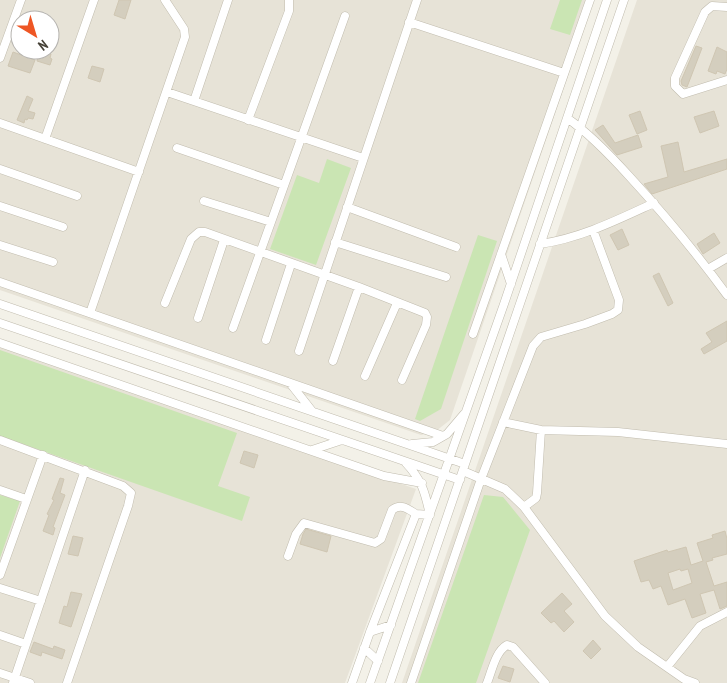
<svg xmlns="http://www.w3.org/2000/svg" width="727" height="683" viewBox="0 0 727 683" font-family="'PT Sans Narrow',sans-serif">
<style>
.residential{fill:#e7e3d7;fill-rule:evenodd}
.green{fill:#cae5b3}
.building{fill:#d4cebe;stroke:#cfc6b2;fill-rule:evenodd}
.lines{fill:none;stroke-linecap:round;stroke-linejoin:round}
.minor-casing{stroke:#c1bcae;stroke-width:9}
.minor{stroke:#fff;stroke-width:8}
</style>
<rect width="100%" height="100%" fill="#f3f1e8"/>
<path class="residential" d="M0,0H594L450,420L436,431L421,435L0,290ZM20,20H50V50H20Z
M637,0H727V683H402Z
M0,346L416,489L345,683H0Z"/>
<path class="green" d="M560,0H582L570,35L550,29Z
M327,159L351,168L316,265L270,249L297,175L319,183Z
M478,235L497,241L441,409L420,421L415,419Z
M0,350L237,433L218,486L250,497L242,521L0,436Z
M0,495L20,501L0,558Z
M484,495L503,497L530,530L476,683H418Z"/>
<path class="building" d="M119,0H131L125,19L114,15Z
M696,46L702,48L687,87L682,85L681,81Z
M717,47L727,52V69L725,74L717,71L716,74L708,71Z
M40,51L51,54L50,58L52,59L50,65L37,61Z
M13,52L35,60L30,73L8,66Z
M92,66L104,69L100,82L88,78Z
M27,96L33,99L28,111L35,113L33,119L28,118L27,120L25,119L24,123L17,120Z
M640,111L647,130L637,134L629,115Z
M714,111L719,126L700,133L694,117Z
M603,125L615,143L638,135L642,147L617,155L595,130Z
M678,142L684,172L727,159V169L652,194L644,184L668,177L661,146Z
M622,229L629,245L618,250L610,235Z
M714,233L720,243L703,254L697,244Z
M659,273L673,303L668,306L653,276Z
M727,321V341L704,354L701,349L712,342L706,333Z
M244,451L258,455L254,468L240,463Z
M60,478L64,479L60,493L65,495L53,527L55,528L53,535L43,531L49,515L47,514L54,500L52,499Z
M306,529L331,536L327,552L300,544L303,534Z
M725,531L727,539V554L712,558L713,560L706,562L714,586L727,582V606L720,609L714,590L700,594L706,613L692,618L685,599L668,605L661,586L653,589L649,580L641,582L634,561L667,550L668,552L686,547L691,565L703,561L697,543L713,538L712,535ZM680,569L681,571L688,569L692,583L673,590L668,573Z
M73,536L83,538L78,556L68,554Z
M71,592L82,594L71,627L59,623L64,606L67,607Z
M562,593L572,604L564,611L574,622L564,632L554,621L551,623L541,613Z
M593,640L601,649L591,659L583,651Z
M34,642L53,649L54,646L65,650L62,659L42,652L41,656L30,652Z
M503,666L514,669L510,682L498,678Z"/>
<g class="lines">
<g class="minor-casing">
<path id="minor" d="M727,7L712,6L705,12L675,78V86L683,94L727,80
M409,22L564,73
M0,58L21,0
M167,92L363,158
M194,101L228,0
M567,118C590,134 610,155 629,176C664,214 697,254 727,295
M248,120L289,11V0
M0,123L139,172
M45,139L94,0
M177,148L284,185
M0,169L77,196
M204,201L271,222
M0,206L63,227
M347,207L456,247
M335,242L446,277
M540,244C581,238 617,220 654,203
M0,245L53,262
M501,254L511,284
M708,269L727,258
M0,282L443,436
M165,303L191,239L199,232H205L359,287L425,313L427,317L426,325L402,380
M0,304L465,464
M90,313L185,37L184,29L165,0
M198,318L224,240
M0,323L460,480
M233,328L345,16
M473,334L590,0
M266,340L291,264
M0,343L384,476L422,483
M299,351L417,0
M333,361L359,287
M365,376L397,303
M290,383L312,411
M503,422L541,430L618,432L727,444
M0,440L123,486L131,493L128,506L67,683
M412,444L433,442L447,434L464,414
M312,450L342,440
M463,471L505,489L524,507L605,616L638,647L684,679L695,683
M0,490L26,499
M524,507L536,498L537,493L541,430
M288,556L296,534L304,523L375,543L381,539L392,510C401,503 408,509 416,514
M0,575L43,455
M0,588L41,601
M370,632L391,625
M0,635L26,644
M364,648L378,661
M667,667L700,626L727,612
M0,673L30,683
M13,683L85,470
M352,683L370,632L416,514L430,515C425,492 422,480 405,462
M370,683L504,304L607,0
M390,683L624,0
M411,683L481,479L533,346L541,337L585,324L612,314L618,310L619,300L593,230
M487,683C492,671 495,652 507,645L513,647L545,683"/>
</g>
<use href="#minor" class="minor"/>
</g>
<g transform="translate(35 35) rotate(142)"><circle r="24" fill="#ffffff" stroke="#b5b3af"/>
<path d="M0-4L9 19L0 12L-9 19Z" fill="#ee5624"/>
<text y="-8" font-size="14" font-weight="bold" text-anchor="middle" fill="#464237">N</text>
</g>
</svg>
